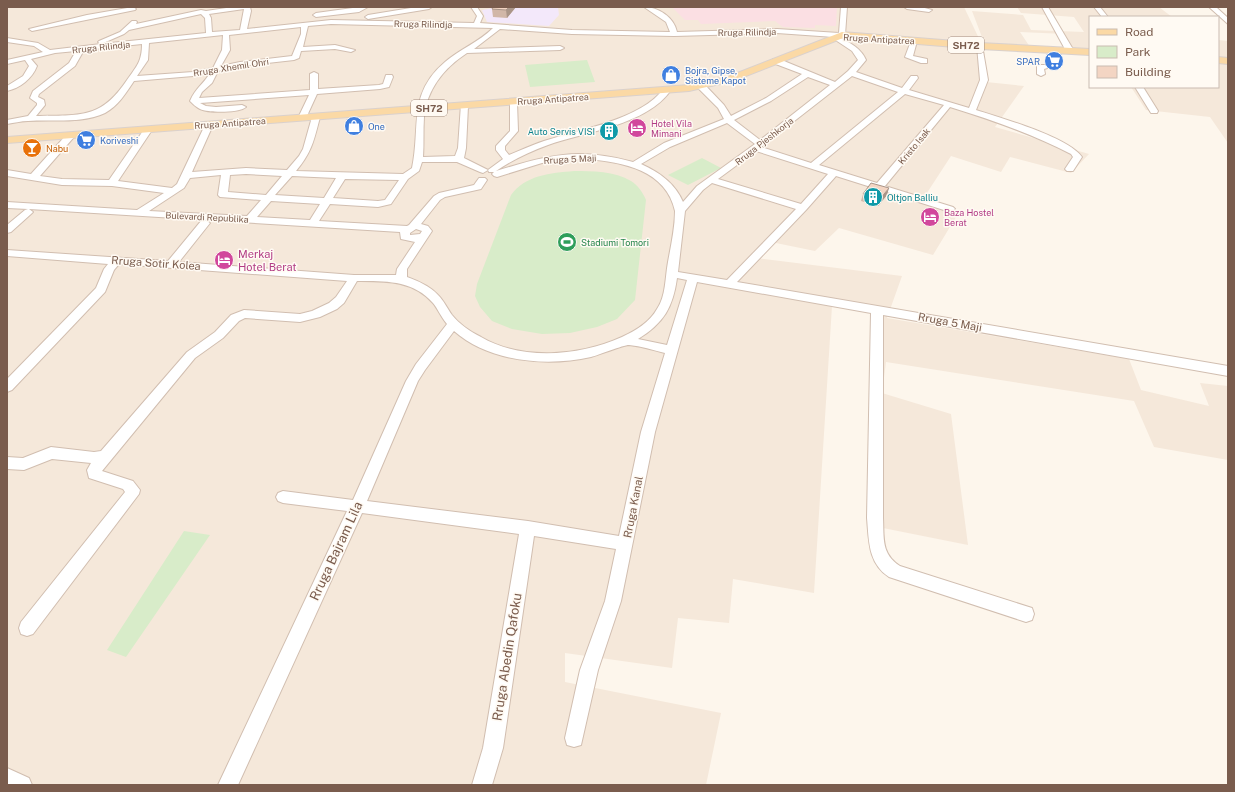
<svg xmlns="http://www.w3.org/2000/svg" width="1235" height="792" viewBox="0 0 1235 792" font-family="'Public Sans',sans-serif">
<style>
.residential{fill:#f5e8da}
.education{fill:#f3e8fa}
.medical{fill:#fbdfe3}
.green{fill:#d8ecc9}
.lines{fill:none;stroke-linecap:round;stroke-linejoin:round}
.minor-casing{stroke:#d1beb0;stroke-width:2}
.major-casing{stroke:#dad1cd;stroke-width:2}
.minor{fill:#fff;fill-rule:evenodd}
.major{fill:#fbd9a5;fill-rule:evenodd}
.wall{fill:#d1b7a8}
.shaded-wall{fill:#aa9588}
.building{fill:#f3d5c3;stroke:#aa9588}
.labels{text-anchor:middle;dominant-baseline:central;stroke-width:3;stroke-linejoin:round;paint-order:stroke}
.far-street-label{font-size:9px;fill:#7a5c4d;stroke:#fffaf3}
.far-shop-label{font-size:9px;fill:#366cbe;stroke:#fffaf3;text-anchor:start}
.far-hotel-label{font-size:9px;fill:#b23c85;stroke:#fffaf3;text-anchor:start}
.far-culture-label{font-size:9px;fill:#0d838f;stroke:#fffaf3;text-anchor:end}
.far-food-label{font-size:9px;fill:#c56008;stroke:#fffaf3;text-anchor:start}
.far-leisure-label{font-size:9px;fill:#27864d;stroke:#fffaf3;text-anchor:start}
.shield{fill:#fffaf3;stroke:#a28b7f;stroke-width:1}
.shield-label{font-size:10px;font-weight:bold;fill:#7a5c4d}
.hotel-label{font-size:11px;fill:#b23c85;stroke:#fffaf3;text-anchor:start}
.street-label{font-size:11px;fill:#7a5c4d;stroke:#fffaf3}
.near-street-label{font-size:13px;fill:#7a5c4d;stroke:#fffaf3}
</style>
<rect width="100%" height="100%" fill="#fdf6ec"/>
<path class="residential" d="M7,7H964L984,49L986,82L1024,86L995,127L1089,154L1071,173L1010,157L1001,172L951,156L923,199L959,212L933,255L839,228L815,251L771,242L755,258L902,276L887,318L1129,359L1141,390L1209,406L1200,383L1228,386V460L1154,447L1134,401L886,362L882,393L951,414L968,545L868,525L871,312L832,306L814,593L733,579L729,623L678,618L672,668L565,653V682L721,713L706,785H7Z
M1017,7H1159L1172,17H1090V53L1075,52L1065,34L1020,32L1030,47L985,45L972,11L1023,15L1031,30L1084,32L1074,17L1021,13Z
M1218,40L1228,41V143L1210,117L1146,110L1131,87H1218Z"/>
<path class="education" d="M499,7H558L559,15L549,26L487,22L482,10Z"/>
<path class="medical" d="M672,7H837L836,26L815,25V28L783,27L775,21L701,24L698,20H685Z"/>
<path class="green" d="M587,60L595,82L530,87L525,65Z
M702,158L721,168L688,185L668,175Z
M574,171C592,171 615,171 631,181C638,185 643,193 646,200L635,300L617,319L597,327L570,333L542,334L512,329L492,321L480,307L475,296L477,284L511,195C526,175 550,173 574,171Z
M184,531L210,535L126,657L107,650Z"/>
<g class="lines">
<g class="minor-casing">
<path id="minor" d="M133,7L136,9L135,10L32,31L29,29L87,15Z
M233,7H250L251,11L247,29L331,20L474,23L477,16L471,7H477L483,16L480,23L572,30L670,32L666,22L644,7C658,7 674,17 677,32L777,29L839,33L841,7H847L845,35L839,37C850,43 861,48 866,60L856,72L902,88L911,76H917L918,78L909,90L969,108L980,80L977,46L982,45L988,80L976,110C1001,118 1068,137 1082,157L1073,171H1067L1065,169L1073,157L1071,154C1032,134 992,120 950,107L885,186L953,207L955,209L953,211H947L836,176L806,210L737,282L1228,366V376L883,315V518C884,538 881,554 900,566L1032,608L1034,614L1032,620L1026,622L889,577C868,563 869,541 867,518L871,313L697,282L655,432L621,601L598,670L581,745L574,747L567,745L565,738L580,670L605,601L616,549L534,536L503,748L492,785H472L483,748L519,534L362,513L238,785H218L347,511L283,503L278,501L276,497L278,493L283,491L353,500L406,381L416,364L447,324C441,317 438,309 433,303C413,280 385,281 357,281L344,303L337,309L320,317L300,322L245,318L239,321L223,338L195,358L102,471L133,481L140,490L139,494L33,634L27,636L21,634L19,628L21,622L125,492L123,489L89,478L87,470L91,463L52,459L24,470L7,469V457L23,458L51,447L94,452L101,451L187,352L215,332L231,315L244,310L300,314L312,311L329,303L336,297L347,281L119,264L114,270L105,292L12,390L7,392V379L96,288L104,269L108,264L7,256V250L168,261L201,221L205,220L210,223L179,262L354,275H396L397,269L415,242L401,239L400,232L29,209L33,212L31,214L11,232L7,233V225L25,210L28,209L7,208V202L137,210L164,193L112,186L62,185L7,176V170L31,174L68,133H74L75,135L74,137L40,176L62,179L109,180L145,128L148,127L152,130L118,181L172,188L177,184L205,125L209,122L213,125L192,172L246,168L287,170L299,156L303,149L312,117L316,115L320,117C314,140 312,152 296,171L403,174L412,168C421,127 407,94 445,62C460,49 479,42 493,28L331,24L308,26L303,47L335,45L355,50L351,52L335,49L301,51L299,58L294,60L240,66L218,71L212,83L202,92L199,98L310,90V74L314,72L318,74V89L379,85L383,84L386,75H392L393,77L389,87L380,89L317,94L306,118L302,120L298,118L309,95L200,103L206,106L216,107L242,105L246,107C239,113 209,113 200,109C196,107 193,104 190,101C196,87 203,85 210,73L193,76L134,81C126,93 118,106 105,113C82,124 53,119 28,121C21,121 14,123 7,124V120L28,116L37,105V103L30,98L33,91L69,63L76,51L55,53L31,59L37,66C32,79 20,88 7,91V86L23,76L29,66L25,60L7,64V60L43,52L34,46L7,42V38L38,43L50,50L101,44L98,42L99,41L120,32L132,21H136L137,22L136,24L201,10L206,11ZM244,9L240,30L212,32L211,18L209,14ZM201,14L205,18L206,33L101,44L124,34L129,30ZM301,27V34L292,56L240,62L221,66L230,50L229,35ZM500,29L572,34L674,36L777,33L834,37V39L852,51L858,60L848,71L835,82L779,59H773V63L802,74L766,98L731,116L724,105L704,84H698V88L718,108L724,119L664,143L633,162C577,147 549,155 496,171C512,160 529,152 548,145C585,132 647,125 671,90L670,88H664C643,119 578,130 544,141C532,145 521,150 509,155L505,150V146L518,131L517,102L513,100H510V131L496,146V150L503,159L488,170L464,158L466,148L468,106L467,104H461L458,148L455,156L423,157C424,144 423,130 424,117C427,89 444,68 467,53L560,50L564,48L560,46L474,49ZM223,35L222,50L213,68L193,72L137,76L148,60L149,43ZM142,44C142,61 137,66 127,80C101,119 81,115 36,116L45,105L44,100L38,97L39,94L75,66L84,50ZM852,76L898,92L811,163L761,147ZM808,77L830,85L760,140L734,120L771,101ZM905,94L944,105L877,183L819,165ZM727,123L755,144L697,186L683,202C675,183 659,172 641,164L670,147ZM756,151L828,174L801,204L718,179ZM587,159C623,162 666,170 675,211C675,228 671,245 668,262C665,278 666,296 657,309C650,322 635,331 622,337C580,356 522,361 481,337C471,332 459,324 452,315C447,308 444,301 438,295C430,286 418,281 407,277V269L432,231L428,226L421,224L440,200L445,197L481,189L487,180L485,178H479L474,185L439,193L434,196L409,225L407,226L319,221L330,204L378,207L391,204L408,179L419,171L422,162H457L480,172L483,173L488,170L489,172H494L492,174L494,176L497,177L542,163L564,160ZM246,174L282,176L266,195L228,192L230,175ZM221,175L218,195L220,197L261,200L247,216L149,211L184,188L190,178ZM292,176L336,178L324,198L275,195ZM345,179L399,180L385,200L378,201L333,198ZM712,183L796,209L727,280L678,272L685,211L703,190ZM271,201L320,204L310,220L257,217ZM416,229L422,231L420,234L410,235V233ZM677,278L687,280L667,345L638,339C664,323 673,307 677,278ZM454,331C489,362 547,367 591,357C599,355 623,345 629,345C641,346 653,350 665,353L641,432L619,536L528,521L367,501L418,381L425,370Z
M360,7H368L359,12L316,17L313,15L316,13Z
M417,7H432L429,9L368,19L365,17L368,15Z
M904,7H921L932,10L929,12L907,9Z
M1042,7H1048L1074,51L1073,53H1070L1066,51Z
M1094,7H1100L1108,17H1102Z
M1209,7H1216L1228,18V24Z
M914,39L917,41L913,56L927,59V63H921L905,57L911,41Z
M1037,65H1047L1051,67L1044,69L1045,74L1041,76L1037,74Z
M1135,87H1143L1158,111L1157,113H1151Z
M7,768L29,778L32,785H7Z"/>
</g>
<g class="major-casing">
<path id="major" d="M842,32L980,43L1090,49V55L980,49L843,38L733,81L689,91L7,143V137L689,85L727,77Z
M1218,57L1228,58V64L1218,63Z"/>
</g>
<use href="#minor" class="minor"/>
<use href="#major" class="major"/>
</g>
<path class="wall" d="M516,7L507,18L493,17L492,9Z
M863,194L887,195L878,206L861,201Z"/>
<path class="shaded-wall" d="M509,7H516L507,18L506,10Z
M889,188L887,195L878,206L880,199Z"/>
<path class="building" d="M493,7H509L506,10L492,9Z
M871,183L889,188L880,199L863,194Z"/>
<defs>
<g id="supermarket-disc" transform="scale(1)"><circle r="9.5" fill="#3f7fe0" stroke="#fffaf3"/><path d="M-6-5.5h2.5l.6 2H6L4.5 2H-2.5L-4.4-4H-6ZM-1.5 3.2a1.3 1.3 0 1 0 .1 0ZM3 3.2a1.3 1.3 0 1 0 .1 0Z" fill="#fff"/></g>
<g id="shop-disc" transform="scale(1)"><circle r="9.5" fill="#3f7fe0" stroke="#fffaf3"/><path d="M-5-2.5h2.3a2.7 3.5 0 0 1 5.4 0H5L5.5 6h-11ZM-1.5-2.5h3a1.5 2.3 0 0 0-3 0Z" fill="#fff"/></g>
<g id="hotel-disc" transform="scale(1)"><circle r="9.5" fill="#d1479c" stroke="#fffaf3"/><path d="M-6-4.5h1.5V1H6V5H4.5V3h-9V5H-6ZM-4 0a1.8 1.8 0 1 1 3.6 0ZM.5 0V-2.5h3Q6-2.5 6 0Z" fill="#fff"/></g>
<g id="building-disc" transform="scale(1)"><circle r="9.5" fill="#0f9aa8" stroke="#fffaf3"/><path d="M-4-6H4V6H1V3H-1V6H-4ZM-2.5-4.3h1.7v1.8h-1.7ZM.8-4.3h1.7v1.8H.8ZM-2.5-1h1.7V.8h-1.7ZM.8-1h1.7V.8H.8Z" fill="#fff"/></g>
<g id="bar-disc" transform="scale(1)"><circle r="9.5" fill="#e8710a" stroke="#fffaf3"/><path d="M-6-5H6L.8 .8V4.5H3.5V6h-7V4.5H-.8V.8Z" fill="#fff"/></g>
<g id="stadium-disc" transform="scale(1)"><circle r="9.5" fill="#2e9e5b" stroke="#fffaf3"/><path d="M0-5a6.5 5 0 1 0 0 10a6.5 5 0 1 0 0-10ZM-3.5-1.8h7v3.6h-7Z" fill="#fff"/></g>
</defs>
<g fill-rule="evenodd">
<use href="#supermarket-disc" x="1054" y="61"/>
<use href="#shop-disc" x="671" y="75"/>
<use href="#shop-disc" x="354" y="126"/>
<use href="#hotel-disc" x="637" y="128"/>
<use href="#building-disc" x="609" y="131"/>
<use href="#supermarket-disc" x="86" y="140"/>
<use href="#bar-disc" x="32" y="148"/>
<use href="#building-disc" x="873" y="197"/>
<use href="#hotel-disc" x="930" y="217"/>
<use href="#stadium-disc" x="567" y="242"/>
<use href="#hotel-disc" x="224" y="260"/>
</g>
<g class="labels">
<g class="far-street-label">
<text transform="translate(423 24) rotate(1)">Rruga Rilindja</text>
<text transform="translate(747 32) rotate(-1)">Rruga Rilindja</text>
<text transform="translate(879 39) rotate(3)">Rruga Antipatrea</text>
<text transform="translate(101 47) rotate(-6)">Rruga Rilindja</text>
<text transform="translate(231 67) rotate(-9)">Rruga Xhemil Ohri</text>
<text transform="translate(553 99) rotate(-4)">Rruga Antipatrea</text>
<text transform="translate(230 123) rotate(-4)">Rruga Antipatrea</text>
<text transform="translate(764 141) rotate(-38)">Rruga Pjeshkorja</text>
<text transform="translate(914 146) rotate(-50)">Kristo Isak</text>
<text transform="translate(570 159) rotate(-3)">Rruga 5 Maji</text>
<text transform="translate(207 217) rotate(3)">Bulevardi Republika</text>
</g>
<g class="far-shop-label">
<text x="1040" y="61" text-anchor="end">SPAR</text>
<text x="685" y="70">Bojra, Gipse,<tspan x="685" dy="10">Sisteme Kapot</tspan></text>
<text x="368" y="126">One</text>
<text x="100" y="140">Koriveshi</text>
</g>
<g class="far-hotel-label">
<text x="651" y="123">Hotel Vila<tspan x="651" dy="10">Mimani</tspan></text>
<text x="944" y="212">Baza Hostel<tspan x="944" dy="10">Berat</tspan></text>
</g>
<g class="far-culture-label">
<text x="595" y="131">Auto Servis VISI</text>
<text x="887" y="197" text-anchor="start">Oltjon Balliu</text>
</g>
<g class="far-food-label">
<text x="46" y="148">Nabu</text>
</g>
<g class="far-leisure-label">
<text x="581" y="242">Stadiumi Tomori</text>
</g>
<g class="shield">
<rect x="948" y="37" width="36" height="16" rx="3"/>
<rect x="411" y="100" width="36" height="16" rx="3"/>
</g>
<g class="shield-label">
<text x="966" y="45">SH72</text>
<text x="429" y="108">SH72</text>
</g>
<g class="hotel-label">
<text x="238" y="254">Merkaj<tspan x="238" dy="13">Hotel Berat</tspan></text>
</g>
<g class="street-label">
<text transform="translate(156 263) rotate(4)">Rruga Sotir Kolea</text>
<text transform="translate(950 322) rotate(10)">Rruga 5 Maji</text>
<text transform="translate(633 507) rotate(-79)">Rruga Kanal</text>
</g>
<g class="near-street-label">
<text transform="translate(336 551) rotate(-65)">Rruga Bajram Lila</text>
<text transform="translate(507 657) rotate(-81)">Rruga Abedin Qafoku</text>
</g>
</g>
<rect width="1235" height="792" fill="none" stroke="#7a5c4d" stroke-width="16"/>
<rect x="1089" y="16" width="130" height="72" fill="#fffaf3" stroke="#cabbb1"/>
<rect x="1097" y="29" width="20" height="6" fill="#fbd9a5" stroke="#cabbb1"/>
<text x="1125" y="36" font-size="12" fill="#7a5c4d">Road</text>
<rect x="1097" y="46" width="20" height="12" fill="#d8ecc9" stroke="#cabbb1"/>
<text x="1125" y="56" font-size="12" fill="#7a5c4d">Park</text>
<rect x="1097" y="66" width="20" height="12" fill="#f3d5c3" stroke="#cabbb1"/>
<text x="1125" y="76" font-size="12" fill="#7a5c4d">Building</text>
</svg>
